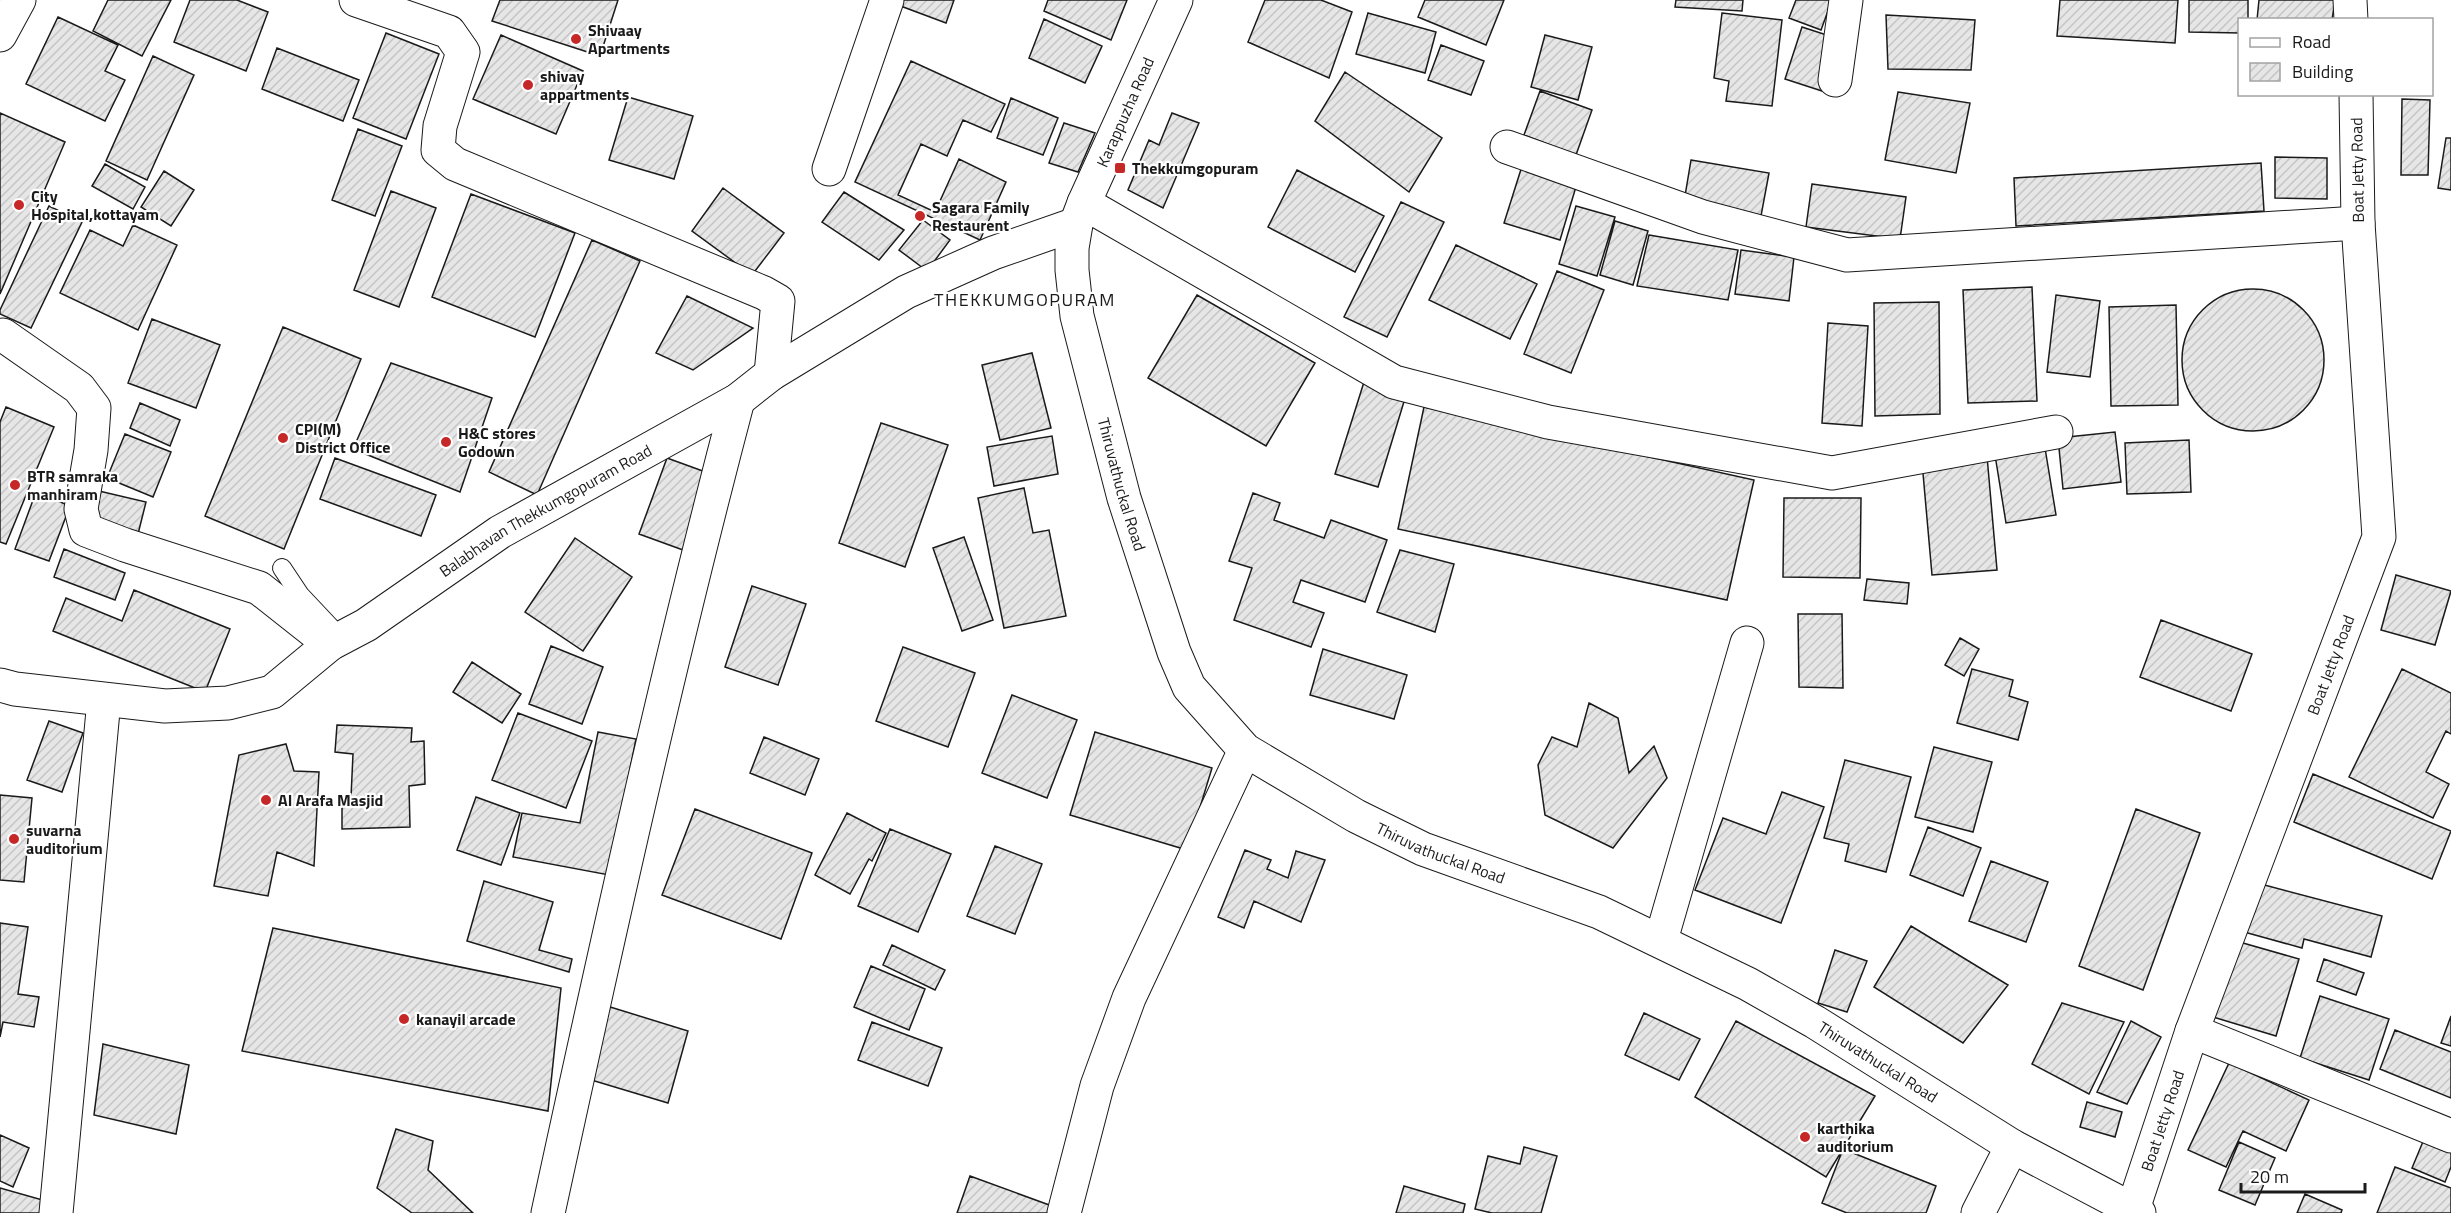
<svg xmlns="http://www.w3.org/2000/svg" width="2451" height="1213" viewBox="0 0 2451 1213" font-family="'Titillium Web',sans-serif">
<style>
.building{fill:url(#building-hatch);stroke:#1a1a1a;stroke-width:1.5}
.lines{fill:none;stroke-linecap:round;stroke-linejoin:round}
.service-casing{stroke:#1a1a1a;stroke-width:20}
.minor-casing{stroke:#1a1a1a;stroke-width:35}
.tertiary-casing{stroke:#1a1a1a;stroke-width:35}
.secondary-casing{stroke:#1a1a1a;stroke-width:35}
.service{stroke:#fff;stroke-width:18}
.minor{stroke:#fff;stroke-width:33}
.tertiary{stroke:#fff;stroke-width:33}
.secondary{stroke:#fff;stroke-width:33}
.poi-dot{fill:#c62828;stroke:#fff;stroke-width:2}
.labels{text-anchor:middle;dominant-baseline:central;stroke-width:4.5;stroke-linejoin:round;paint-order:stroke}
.poi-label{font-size:16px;font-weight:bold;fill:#1a1a1a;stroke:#fff;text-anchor:start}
.street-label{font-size:16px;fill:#1a1a1a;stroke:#fff}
.neighbourhood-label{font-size:18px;letter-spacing:1.5px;fill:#1a1a1a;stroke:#fff}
</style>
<defs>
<pattern id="building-hatch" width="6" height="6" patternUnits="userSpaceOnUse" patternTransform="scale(1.5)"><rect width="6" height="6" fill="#e6e6e6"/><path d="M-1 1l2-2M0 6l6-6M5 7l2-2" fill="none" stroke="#c5c5c5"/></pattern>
</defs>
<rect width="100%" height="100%" fill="#fff"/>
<path class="building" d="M108,0H171L142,56L93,31Z
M190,0H237L268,12L246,71L174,42Z
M500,0H618L600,56L492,21Z
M901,0H954L946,23L898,5Z
M1048,0H1127L1111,40L1044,11Z
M1265,0H1321L1352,12L1329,78L1248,42Z
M1425,0H1504L1486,45L1418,17Z
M1676,0H1743L1742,11L1675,7Z
M1796,0H1832L1821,30L1789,18Z
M2060,0H2178L2175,43L2057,36Z
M2189,0H2248V20H2240V33L2189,32Z
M2259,0H2335L2332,20H2257Z
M1368,13L1436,32L1425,73L1356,54Z
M1722,13L1782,20L1772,106L1726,101L1729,81L1714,78Z
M1886,15L1975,20L1971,70L1888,69Z
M58,17L118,45L105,71L125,80L105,121L26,84Z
M1044,19L1102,46L1085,83L1029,58Z
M1802,27L1839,39L1822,91L1785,79Z
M386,33L439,54L406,139L353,118Z
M501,35L583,71L556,134L473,99Z
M1545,35L1592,47L1578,100L1531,87Z
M1441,45L1484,61L1471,95L1428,80Z
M277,48L359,80L343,121L262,89Z
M153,56L194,75L147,180L106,161Z
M911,61L1005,104L991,132L963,120L947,156L921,144L898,195L935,212L959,159L1006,182L980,240L855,182Z
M1345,72L1442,138L1409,192L1315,121Z
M1540,91L1592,110L1576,155L1524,135Z
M1898,92L1970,103L1956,173L1885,160Z
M628,97L693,116L674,179L609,160Z
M1011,98L1058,118L1043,155L997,138Z
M2402,99L2430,100L2428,175H2401Z
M0,113L65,142L0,294Z
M1172,113L1199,123L1163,208L1128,190L1149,140L1159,145Z
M1064,123L1095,133L1078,172L1049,163Z
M358,129L402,146L375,216L332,200Z
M2446,138H2451V190L2438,188Z
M2275,157L2327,158V199L2275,198Z
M1691,160L1769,173L1761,216L1684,202Z
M1523,163L1578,180L1560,240L1504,223Z
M2261,163L2264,211L2016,226L2014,178Z
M105,164L145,187L133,209L92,186Z
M1297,170L1384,216L1355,272L1268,227Z
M164,171L194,190L171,226L141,207Z
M1812,184L1906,197L1900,239L1806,227Z
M723,188L784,233L752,275L692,231Z
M391,191L436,208L399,307L354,290Z
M844,192L904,230L879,260L822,222Z
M471,194L575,233L535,337L432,297Z
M1401,202L1444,222L1387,337L1344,317Z
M49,206L82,222L31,328L0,314V310Z
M1576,206L1615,217L1597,276L1559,264Z
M923,220L950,240L927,271L899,250Z
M1615,221L1648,231L1633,285L1600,275Z
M133,225L177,245L138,330L60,293L90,230L123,246Z
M1649,235L1738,250L1728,300L1637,286Z
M592,240L640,261L537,495L489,472Z
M1456,245L1537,284L1510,339L1429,300Z
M1741,250L1794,257L1789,301L1735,294Z
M1557,271L1604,290L1571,373L1524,354Z
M2032,287L2037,401L1968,403L1963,290Z
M2182 360a71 71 0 1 1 142 0a71 71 0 1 1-142 0Z
M1197,295L1315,363L1266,446L1148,378Z
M2056,295L2100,301L2090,377L2047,372Z
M687,296L753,328L693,370L656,353Z
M1939,302L1940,414L1875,416L1874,303Z
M2176,305L2178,405L2111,406L2109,307Z
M152,319L220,345L196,408L128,383Z
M1828,323L1868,326L1862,426L1822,423Z
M283,327L361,359L284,549L205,516Z
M1032,353L1051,428L1000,440L982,365Z
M391,363L492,398L460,492L353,449Z
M1364,382L1406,395L1378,487L1335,474Z
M140,403L180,420L170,446L130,428Z
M6,407L54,427L6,544L0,542V422Z
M1424,407L1754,480L1727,600L1398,529Z
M881,423L948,445L905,567L839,543Z
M2115,432L2121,482L2063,489L2058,438Z
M125,434L171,452L153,497L107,478Z
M1052,436L1058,474L994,486L987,447Z
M2189,440L2191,492L2127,494L2125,443Z
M2045,448L2056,515L2006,523L1995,455Z
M1987,456L1997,570L1932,575L1922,462Z
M335,458L436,495L421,536L320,499Z
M667,458L711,474L683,550L639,534Z
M1024,488L1033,533L1049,530L1066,616L1004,628L978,498Z
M99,491L146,502L138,534L92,523Z
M36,492L70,506L49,561L15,549Z
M1253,493L1280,503L1274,520L1324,538L1331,520L1387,540L1365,602L1301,580L1293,602L1324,613L1311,647L1234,620L1252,568L1229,561Z
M1784,498H1861L1860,578L1783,577Z
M964,537L993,620L962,631L933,548Z
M575,538L632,577L583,651L525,612Z
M64,549L125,573L115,600L54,577Z
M1400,550L1454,564L1435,632L1377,612Z
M2396,575L2451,591L2435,645L2381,630Z
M1867,579L1909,583L1907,604L1864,600Z
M752,586L806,604L778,685L725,667Z
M134,590L230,629L205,692L53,631L66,598L122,621Z
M1798,614H1842L1843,688L1799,687Z
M2161,620L2252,654L2231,711L2140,677Z
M1960,638L1979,649L1964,676L1945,665Z
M551,646L603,667L582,724L529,704Z
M903,647L975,673L948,747L876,721Z
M1323,649L1407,675L1394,719L1310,695Z
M472,662L521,694L502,723L453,692Z
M1972,669L2013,680L2009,696L2028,702L2018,740L1957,723Z
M2402,669L2451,693V734L2446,731L2426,772L2449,784L2433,818L2349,777Z
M1012,695L1077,720L1047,798L982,773Z
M1589,703L1618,718L1629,773L1654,746L1667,778L1613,848L1545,815L1538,765L1552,737L1577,747Z
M518,713L592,741L566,808L492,780Z
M49,721L83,733L62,792L27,780Z
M337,725L412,728L411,742L424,741L425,784L409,786L410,827L342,829V798L351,797L353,754L335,752Z
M598,732L636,739L609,875L513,857L522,813L580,823Z
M1095,732L1212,768L1187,850L1070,815Z
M764,737L819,759L805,795L750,773Z
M286,744L294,771L319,772L314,866L277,852L268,896L214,886L239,755Z
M1934,747L1992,762L1973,832L1915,817Z
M1845,760L1911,777L1886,872L1845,861L1849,844L1824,838Z
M2313,774L2451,831L2432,879L2294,822Z
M1782,792L1824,807L1781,923L1695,890L1723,818L1766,834Z
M0,795L32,798L24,882L0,880Z
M476,797L520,813L501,865L457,850Z
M695,809L812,853L781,939L662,895Z
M2136,809L2200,833L2143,990L2079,966Z
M847,813L886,833L872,861L869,859L850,894L815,875Z
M1928,827L1981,848L1963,896L1910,875Z
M890,829L951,854L918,932L858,906Z
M995,846L1042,864L1015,934L967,916Z
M1245,850L1271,860L1267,869L1288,878L1296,851L1325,860L1301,922L1254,901L1244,928L1218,917Z
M1991,861L2048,882L2026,942L1969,921Z
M484,881L553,902L539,950L572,959L569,972L467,941Z
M2257,883L2382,916L2371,957L2304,939L2302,948L2244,932Z
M0,923L28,927L18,994L39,997L34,1027L3,1022L0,1037Z
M1911,926L2008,985L1963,1043L1874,987Z
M273,928L561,988L548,1111L242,1051Z
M2236,941L2299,959L2276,1036L2213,1017Z
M892,945L945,970L935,990L883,965Z
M1835,950L1867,961L1847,1012L1818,1003Z
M2324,959L2364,973L2356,995L2317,981Z
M871,966L925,989L909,1030L854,1007Z
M2320,996L2389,1019L2369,1080L2300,1058Z
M2062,1003L2124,1022L2089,1094L2032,1064Z
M607,1006L688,1031L668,1103L588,1079Z
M1644,1013L1700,1039L1679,1080L1625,1055Z
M2451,1016V1046L2441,1043Z
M1736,1021L1875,1096L1826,1177L1695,1097Z
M2131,1021L2161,1037L2127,1104L2097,1092Z
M872,1022L942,1048L928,1086L858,1060Z
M2395,1030L2451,1052V1098L2380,1069Z
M103,1044L189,1065L176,1134L94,1115Z
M2229,1063L2309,1100L2286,1151L2243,1131L2226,1167L2188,1150Z
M2087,1102L2122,1112L2115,1137L2080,1127Z
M396,1129L433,1141L428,1170L473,1213H412L377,1188Z
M2427,1132L2451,1143V1167L2445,1182L2412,1168Z
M0,1135L29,1148L13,1187L0,1181Z
M2239,1142L2275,1158L2255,1205L2219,1190Z
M1524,1147L1557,1156L1541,1213H1492L1475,1209L1488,1156L1520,1164Z
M1843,1149L1936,1186L1926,1213H1847L1822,1203Z
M2395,1167L2451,1188V1213H2377Z
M970,1176L1052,1206L1049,1213H957Z
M1404,1186L1465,1204L1463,1213H1396Z
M0,1188L46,1201L43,1213H0Z
M2305,1194L2342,1210L2341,1213H2297Z"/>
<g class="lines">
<g class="service-casing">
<path id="service" d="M282,568L300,595L332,629"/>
</g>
<g class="minor-casing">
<path id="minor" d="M356,0L449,32L463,52L440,126L438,150L455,164L764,293L778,301L771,374
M0,35L19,0
M1835,80L1846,0
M1507,147L1703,217L1847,255L2358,223
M829,169L887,0
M1084,203L1394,382L1548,422L1832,473L2056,432
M3,335L79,388L94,408L91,450L81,509L86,530L125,545L259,588L330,644
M1661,940L1747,643
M2192,1031L2451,1136
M56,1213L104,700
M548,1213C607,941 667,669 738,400
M1064,1213L1097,1086L1129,998L1245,750
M1978,1213L2012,1146"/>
</g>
<g class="tertiary-casing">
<g id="tertiary">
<path d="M2350,0L2351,20"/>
<path id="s1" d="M2133,1209L2192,1031L2379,537L2358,223L2356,94"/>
</g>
</g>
<g class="secondary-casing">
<g id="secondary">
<path id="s2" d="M1176,0L1084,203L1076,224L1072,248V270L1077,316L1124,498L1174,652L1189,687L1245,750L1356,816L1423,849L1599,912L1748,984L1815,1022L2012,1146L2139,1213"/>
<path id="s3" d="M0,685L15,689L165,706L228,703L272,692L330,644L366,625L500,532L738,400L771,374L906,292L993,253L1076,224"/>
</g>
</g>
<use href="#service" class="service"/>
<use href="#minor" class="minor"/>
<use href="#tertiary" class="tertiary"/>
<use href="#secondary" class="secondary"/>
</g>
<g class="poi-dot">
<circle cx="576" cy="39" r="6"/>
<circle cx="528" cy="85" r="6"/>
<rect x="1114" y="162" width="12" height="12" rx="3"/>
<circle cx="19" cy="205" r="6"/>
<circle cx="920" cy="216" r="6"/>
<circle cx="283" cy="438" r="6"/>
<circle cx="446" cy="442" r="6"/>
<circle cx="15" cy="485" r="6"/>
<circle cx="266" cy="800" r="6"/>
<circle cx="14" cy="839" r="6"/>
<circle cx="404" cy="1019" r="6"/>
<circle cx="1805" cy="1137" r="6"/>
</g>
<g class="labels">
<g class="poi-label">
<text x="588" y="30">Shivaay<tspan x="588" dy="18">Apartments</tspan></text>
<text x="540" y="76">shivay<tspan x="540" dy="18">appartments</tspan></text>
<text x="1132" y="168">Thekkumgopuram</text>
<text x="31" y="196">City<tspan x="31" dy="18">Hospital,kottayam</tspan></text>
<text x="932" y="207">Sagara Family<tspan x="932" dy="18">Restaurent</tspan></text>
<text x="295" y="429">CPI(M)<tspan x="295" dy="18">District Office</tspan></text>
<text x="458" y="433">H&amp;C stores<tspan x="458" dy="18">Godown</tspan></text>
<text x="27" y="476">BTR samraka<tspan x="27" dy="18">manhiram</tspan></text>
<text x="278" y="800">AI Arafa Masjid</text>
<text x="26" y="830">suvarna<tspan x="26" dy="18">auditorium</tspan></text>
<text x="416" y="1019">kanayil arcade</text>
<text x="1817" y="1128">karthika<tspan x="1817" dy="18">auditorium</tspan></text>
</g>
<g class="street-label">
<text transform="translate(1125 112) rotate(-66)">Karappuzha Road</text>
<text transform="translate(2357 170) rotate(-91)">Boat Jetty Road</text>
<text stroke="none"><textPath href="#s2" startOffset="512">Thiruvathuckal Road</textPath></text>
<text stroke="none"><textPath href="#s3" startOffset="604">Balabhavan Thekkumgopuram Road</textPath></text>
<text stroke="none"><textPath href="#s1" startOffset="579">Boat Jetty Road</textPath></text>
<text stroke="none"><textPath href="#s2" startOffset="1032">Thiruvathuckal Road</textPath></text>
<text stroke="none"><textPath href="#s2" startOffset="1518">Thiruvathuckal Road</textPath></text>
<text stroke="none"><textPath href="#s1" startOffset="93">Boat Jetty Road</textPath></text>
</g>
<g class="neighbourhood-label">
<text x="1025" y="299">THEKKUMGOPURAM</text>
</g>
</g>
<rect x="2238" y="18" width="195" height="78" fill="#ffffff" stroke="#a3a3a3" stroke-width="1.5"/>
<rect x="2250" y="38" width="30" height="9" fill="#ffffff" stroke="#a3a3a3" stroke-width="1.5"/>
<text x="2292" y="48" font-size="18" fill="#1a1a1a">Road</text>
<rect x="2250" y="63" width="30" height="18" fill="url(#building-hatch)" stroke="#a3a3a3" stroke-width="1.5"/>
<text x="2292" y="78" font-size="18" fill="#1a1a1a">Building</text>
<path d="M2241 1183v9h124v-9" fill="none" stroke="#1a1a1a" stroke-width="3"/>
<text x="2250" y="1183" font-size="18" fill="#1a1a1a" stroke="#ffffff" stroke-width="4.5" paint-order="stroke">20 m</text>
</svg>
